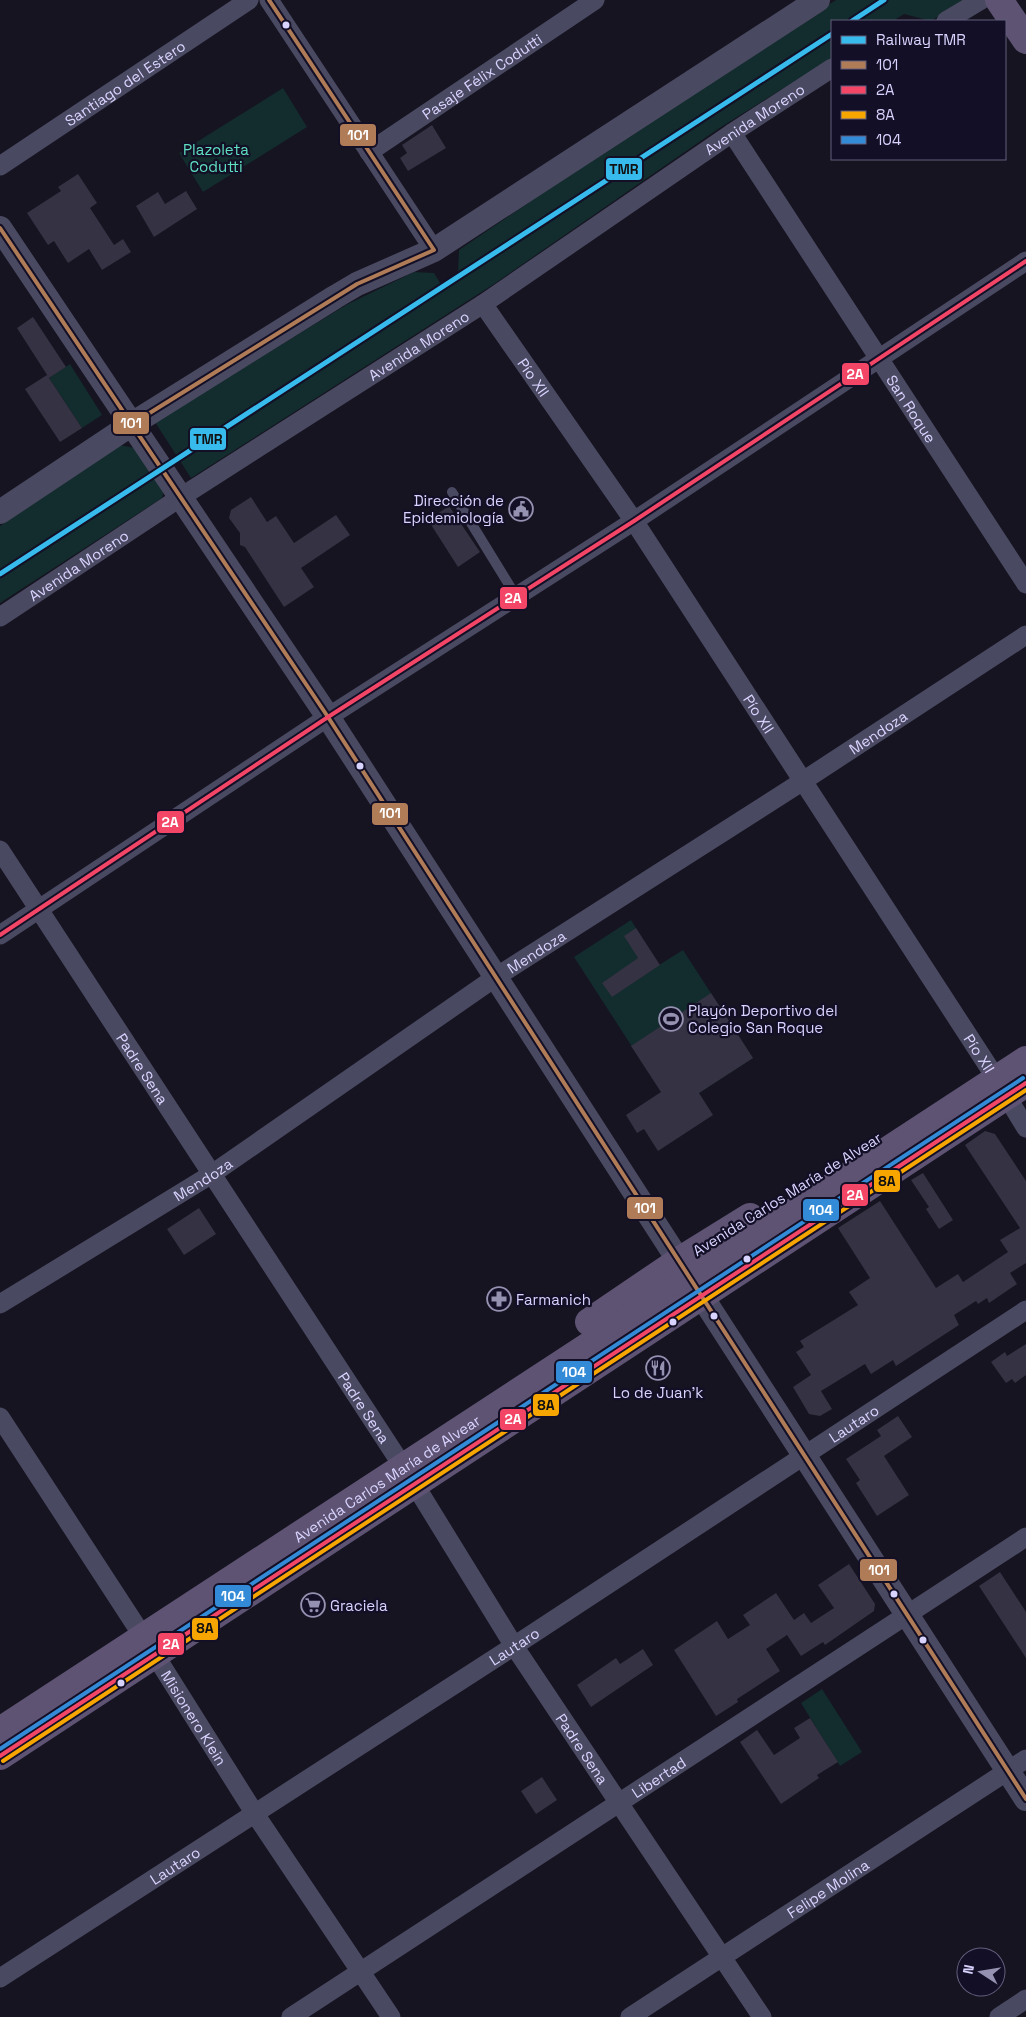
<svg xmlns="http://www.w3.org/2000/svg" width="1026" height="2017" viewBox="0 0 1026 2017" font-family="'Space Grotesk',sans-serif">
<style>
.green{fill:#132c2d}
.building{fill:#343243}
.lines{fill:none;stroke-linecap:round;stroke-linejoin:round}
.service{stroke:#4a4962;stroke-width:10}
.minor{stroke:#4a4962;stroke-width:19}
.tertiary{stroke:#4a4962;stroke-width:24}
.primary{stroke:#5e5373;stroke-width:28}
.bus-1-casing{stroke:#130f26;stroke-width:8}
.bus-2-casing{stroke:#130f26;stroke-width:8}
.bus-3-casing{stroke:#130f26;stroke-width:8}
.bus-4-casing{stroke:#130f26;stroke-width:8}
.bus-1{stroke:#b07c57;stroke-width:4}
.bus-2{stroke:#f34667;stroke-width:4}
.bus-3{stroke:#f7a600;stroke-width:4}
.bus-4{stroke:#338bd7;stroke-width:4}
.rail-1-casing{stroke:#130f26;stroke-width:9}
.rail-1{stroke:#37bbed;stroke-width:5}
.bus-dot{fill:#d9d4ff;stroke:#130f26;stroke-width:2}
.labels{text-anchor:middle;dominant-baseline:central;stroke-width:4.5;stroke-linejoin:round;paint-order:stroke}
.street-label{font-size:15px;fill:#d9d4ff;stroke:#130f26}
.park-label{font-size:15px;fill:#5fe0c0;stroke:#130f26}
.poi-label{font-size:15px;fill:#d9d4ff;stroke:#130f26;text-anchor:start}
.line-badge{stroke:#130f26;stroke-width:2}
.badge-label{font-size:14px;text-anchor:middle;font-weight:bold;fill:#fff}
.pale-badge-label{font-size:14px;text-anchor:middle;font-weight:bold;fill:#111}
</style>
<rect width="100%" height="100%" fill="#161421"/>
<path class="green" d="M836,0H965L931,21L904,14L893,21H832V58L718,129L494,284L191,478L155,422L346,305L414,272L434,273L440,283L458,274L459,250L706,82Z
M283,88L307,127L203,192L179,153Z
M70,364L102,415L82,428L49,378Z
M120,445L139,449L165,485L162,498L0,603V526Z
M631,920L659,965L683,950L753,1058L673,1110L574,957Z
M822,1689L862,1752L840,1766L801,1703Z"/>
<path class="building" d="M432,125L446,148L408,171L400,158L407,153L402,145Z
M78,174L97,203L90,208L114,245L123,239L131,252L102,270L89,249L68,263L54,241L48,245L27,213L61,191L58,187Z
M186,191L197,209L154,237L136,206L158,192L165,204Z
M33,317L66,367L49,378L17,328Z
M47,375L82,428L60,442L25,389Z
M251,497L267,522L276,516L294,543L336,515L350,535L301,568L314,587L284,607L245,547L240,545V533L229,518L231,510Z
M449,506L480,552L458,567L428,520Z
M636,928L660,965L612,997L602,983L638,958L624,936Z
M711,993L753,1058L699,1093L713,1115L658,1151L644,1129L637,1133L626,1115L661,1092L631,1046Z
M985,1131L995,1134L1026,1181V1263L1010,1273L1017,1284L989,1303L987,1298L978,1304L976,1301L954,1315L959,1325L896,1366L893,1360L871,1374L865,1364L821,1391L832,1409L820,1416L809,1414L793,1387L811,1375L796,1352L804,1347L800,1341L858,1305L849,1292L870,1278L838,1228L880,1201L936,1288L958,1274L963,1282L1008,1252L1000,1240L1020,1228L965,1145Z
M923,1173L953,1220L939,1229L926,1209L929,1207L911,1180Z
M199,1208L216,1234L184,1255L167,1229Z
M1026,1344V1375L1015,1383L1012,1379L1006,1383L991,1362L1005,1352L1007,1356Z
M898,1416L912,1437L884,1456L909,1495L877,1516L856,1483L860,1480L846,1459L881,1436L877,1430Z
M849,1564L875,1604L874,1611L825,1645L823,1642L801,1656L787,1635L766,1649L780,1671L737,1699L738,1702L716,1716L674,1650L717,1621L728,1639L750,1625L743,1615L776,1593L794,1620L804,1613L811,1623L834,1608L818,1585Z
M1000,1572L1026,1612V1658L979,1586Z
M643,1649L653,1665L591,1707L577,1685L616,1658L620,1664Z
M810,1718L838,1762L817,1775L819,1778L781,1804L740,1742L757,1730L774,1755L800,1738L794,1728Z
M542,1777L557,1800L536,1814L521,1791Z"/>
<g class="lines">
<path class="service" d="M452,492L516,596"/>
<g class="minor">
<path d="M269,0L434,250"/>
<path d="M946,21L981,0"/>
<path id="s1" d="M732,133L1026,584"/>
<path id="s2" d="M369,152L595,0"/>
<path id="s3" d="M0,166L249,0"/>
<path id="s4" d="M483,304L634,521L990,1069L1026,1128"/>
<path id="s5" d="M0,617L181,497L483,304L732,133L832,68"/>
<path id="s6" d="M0,850L415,1485L514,1646L762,2017"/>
<path d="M0,935L328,717L634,521L1026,261"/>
<path id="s7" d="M0,1304L212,1174L496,977L803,781L1026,635"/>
<path id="s8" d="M0,1417L155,1655L255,1814L391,2017"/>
<path id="s9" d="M0,1978L514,1646L1026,1310"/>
<path id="s10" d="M291,2017L1026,1537"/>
<path id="s11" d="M630,2017L1026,1759"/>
<path d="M999,2017L1026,1999"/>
</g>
<path class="tertiary" d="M0,228L328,717L1026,1799
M0,512L132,424L335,297L357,284L434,250L818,0"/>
<g class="primary">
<path d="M999,0L1026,40"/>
<path d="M589,1322L679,1261L750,1217"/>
<path id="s12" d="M0,1731L1026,1060"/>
<path d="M0,1756L1026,1083"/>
</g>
<g class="bus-1-casing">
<path id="bus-1" d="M0,228L328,717L1026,1799
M132,424L357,284L434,250L269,0"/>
</g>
<g class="bus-2-casing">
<path id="bus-2" d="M0,935L328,717L634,521L1026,261
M0,1756L1026,1083"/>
</g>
<g class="bus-3-casing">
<path id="bus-3" d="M3,1761L1026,1090"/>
</g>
<g class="bus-4-casing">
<path id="bus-4" d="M0,1749L1023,1078"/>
</g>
<use href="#bus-1" class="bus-1"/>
<use href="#bus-2" class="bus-2"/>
<use href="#bus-3" class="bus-3"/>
<use href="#bus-4" class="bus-4"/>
<g class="rail-1-casing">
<path id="rail-1" d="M852,21L884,0
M0,574L832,34"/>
</g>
<use href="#rail-1" class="rail-1"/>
</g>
<defs>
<g id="civic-ring" transform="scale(1.25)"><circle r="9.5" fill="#130f26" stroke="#9591b1" stroke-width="1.5"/><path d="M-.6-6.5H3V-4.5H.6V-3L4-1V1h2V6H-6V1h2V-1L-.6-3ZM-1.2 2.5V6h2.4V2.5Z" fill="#9591b1"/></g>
<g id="stadium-ring" transform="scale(1.25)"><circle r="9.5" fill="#130f26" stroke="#9591b1" stroke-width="1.5"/><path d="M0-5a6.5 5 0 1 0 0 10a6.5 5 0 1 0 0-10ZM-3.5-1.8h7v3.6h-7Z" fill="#9591b1"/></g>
<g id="pharmacy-ring" transform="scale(1.25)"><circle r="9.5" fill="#130f26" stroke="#9591b1" stroke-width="1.5"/><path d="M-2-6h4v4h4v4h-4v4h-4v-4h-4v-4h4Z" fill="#9591b1"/></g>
<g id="restaurant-ring" transform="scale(1.25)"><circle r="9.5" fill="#130f26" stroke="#9591b1" stroke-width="1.5"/><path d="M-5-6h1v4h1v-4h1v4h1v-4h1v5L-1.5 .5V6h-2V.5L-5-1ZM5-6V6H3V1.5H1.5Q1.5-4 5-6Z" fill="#9591b1"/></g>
<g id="supermarket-ring" transform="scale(1.25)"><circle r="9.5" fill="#130f26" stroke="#9591b1" stroke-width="1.5"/><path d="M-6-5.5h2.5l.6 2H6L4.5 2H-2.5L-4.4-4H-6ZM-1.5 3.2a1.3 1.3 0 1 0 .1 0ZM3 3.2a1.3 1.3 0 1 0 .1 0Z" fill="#9591b1"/></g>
</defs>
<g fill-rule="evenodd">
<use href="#civic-ring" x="521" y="509"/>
<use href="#stadium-ring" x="671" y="1019"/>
<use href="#pharmacy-ring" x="499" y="1299"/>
<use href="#restaurant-ring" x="658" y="1368"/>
<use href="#supermarket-ring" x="313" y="1605"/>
</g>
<g class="bus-dot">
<circle cx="286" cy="25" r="4.5"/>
<circle cx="360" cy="766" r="4.5"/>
<circle cx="747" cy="1259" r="4.5"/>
<circle cx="714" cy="1316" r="4.5"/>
<circle cx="673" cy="1322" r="4.5"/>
<circle cx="894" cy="1594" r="4.5"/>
<circle cx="923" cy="1640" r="4.5"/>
<circle cx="121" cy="1683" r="4.5"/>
</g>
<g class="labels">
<g class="street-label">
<text stroke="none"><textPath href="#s2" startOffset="136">Pasaje Félix Codutti</textPath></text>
<text stroke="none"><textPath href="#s3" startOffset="150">Santiago del Estero</textPath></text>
<text stroke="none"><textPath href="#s5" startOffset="904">Avenida Moreno</textPath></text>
<text stroke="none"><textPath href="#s5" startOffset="499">Avenida Moreno</textPath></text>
<text stroke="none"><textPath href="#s4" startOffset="89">Pío XII</textPath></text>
<text stroke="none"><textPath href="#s1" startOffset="329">San Roque</textPath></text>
<text stroke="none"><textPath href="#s5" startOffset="94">Avenida Moreno</textPath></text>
<text stroke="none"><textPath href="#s4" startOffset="494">Pío XII</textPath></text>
<text stroke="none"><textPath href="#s7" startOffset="1048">Mendoza</textPath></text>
<text stroke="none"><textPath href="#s7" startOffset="642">Mendoza</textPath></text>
<text stroke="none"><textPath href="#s4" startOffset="899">Pío XII</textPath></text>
<text stroke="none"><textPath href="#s6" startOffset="261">Padre Sena</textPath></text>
<text stroke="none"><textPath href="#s7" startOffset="238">Mendoza</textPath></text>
<text transform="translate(787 1194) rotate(-32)">Avenida Carlos María de Alvear</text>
<text stroke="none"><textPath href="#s6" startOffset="666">Padre Sena</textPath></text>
<text stroke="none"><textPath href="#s9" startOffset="1018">Lautaro</textPath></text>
<text stroke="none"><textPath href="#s12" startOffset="462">Avenida Carlos María de Alvear</textPath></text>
<text stroke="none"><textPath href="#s9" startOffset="612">Lautaro</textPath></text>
<text stroke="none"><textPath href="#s8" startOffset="358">Misionero Klein</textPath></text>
<text stroke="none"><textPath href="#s6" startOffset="1071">Padre Sena</textPath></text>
<text stroke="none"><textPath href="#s10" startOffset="439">Libertad</textPath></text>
<text stroke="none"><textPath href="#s9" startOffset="208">Lautaro</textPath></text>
<text stroke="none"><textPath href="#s11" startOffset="236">Felipe Molina</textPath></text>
</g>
<g class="park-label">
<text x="216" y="149">Plazoleta<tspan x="216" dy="17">Codutti</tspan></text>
</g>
<g class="poi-label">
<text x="504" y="500" text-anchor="end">Dirección de<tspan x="504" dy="17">Epidemiología</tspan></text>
<text x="688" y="1010">Playón Deportivo del<tspan x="688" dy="17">Colegio San Roque</tspan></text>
<text x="516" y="1299">Farmanich</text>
<text x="658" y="1392" text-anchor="middle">Lo de Juan'k</text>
<text x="330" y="1605">Graciela</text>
</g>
</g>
<g class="line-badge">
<rect x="339" y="123" width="38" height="24" rx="5" fill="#b07c57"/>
<rect x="605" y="157" width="38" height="24" rx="5" fill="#37bbed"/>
<rect x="841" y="362" width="29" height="24" rx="5" fill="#f34667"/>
<rect x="112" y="411" width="38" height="24" rx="5" fill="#b07c57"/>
<rect x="189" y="427" width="38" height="24" rx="5" fill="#37bbed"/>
<rect x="499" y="586" width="29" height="24" rx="5" fill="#f34667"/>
<rect x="371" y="802" width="38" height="24" rx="5" fill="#b07c57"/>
<rect x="156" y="810" width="29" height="24" rx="5" fill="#f34667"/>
<rect x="873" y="1169" width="28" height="24" rx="5" fill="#f7a600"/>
<rect x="841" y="1183" width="28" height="24" rx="5" fill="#f34667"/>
<rect x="626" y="1196" width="38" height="24" rx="5" fill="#b07c57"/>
<rect x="802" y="1198" width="38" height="24" rx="5" fill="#338bd7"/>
<rect x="555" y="1360" width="38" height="24" rx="5" fill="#338bd7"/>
<rect x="532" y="1393" width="28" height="24" rx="5" fill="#f7a600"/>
<rect x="499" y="1408" width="28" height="23" rx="5" fill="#f34667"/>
<rect x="859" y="1558" width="39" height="24" rx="5" fill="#b07c57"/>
<rect x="214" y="1584" width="38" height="24" rx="5" fill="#338bd7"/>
<rect x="191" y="1617" width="28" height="24" rx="5" fill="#f7a600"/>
<rect x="157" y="1632" width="28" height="24" rx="5" fill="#f34667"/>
</g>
<g class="badge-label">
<text x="358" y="140">101</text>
<text x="855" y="379">2A</text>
<text x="131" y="428">101</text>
<text x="513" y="603">2A</text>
<text x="390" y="818">101</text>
<text x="170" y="827">2A</text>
<text x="855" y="1200">2A</text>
<text x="645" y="1213">101</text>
<text x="821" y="1215">104</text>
<text x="574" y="1377">104</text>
<text x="513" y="1424">2A</text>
<text x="879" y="1575">101</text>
<text x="233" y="1601">104</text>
<text x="171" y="1649">2A</text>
</g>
<g class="pale-badge-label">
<text x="624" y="174">TMR</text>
<text x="208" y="444">TMR</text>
<text x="887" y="1186">8A</text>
<text x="546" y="1410">8A</text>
<text x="205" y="1633">8A</text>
</g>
<rect x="831" y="20" width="175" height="140" fill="#130f26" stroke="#625e7d"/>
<rect x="841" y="36" width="25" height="8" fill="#37bbed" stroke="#625e7d"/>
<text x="876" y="45" font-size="15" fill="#d9d4ff">Railway TMR</text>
<rect x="841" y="61" width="25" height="8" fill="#b07c57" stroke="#625e7d"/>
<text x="876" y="70" font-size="15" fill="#d9d4ff">101</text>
<rect x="841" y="86" width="25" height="8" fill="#f34667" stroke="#625e7d"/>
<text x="876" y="95" font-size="15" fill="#d9d4ff">2A</text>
<rect x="841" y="111" width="25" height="8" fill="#f7a600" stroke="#625e7d"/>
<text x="876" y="120" font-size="15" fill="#d9d4ff">8A</text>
<rect x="841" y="136" width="25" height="8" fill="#338bd7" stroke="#625e7d"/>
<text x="876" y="145" font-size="15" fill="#d9d4ff">104</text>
<g transform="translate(981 1972) rotate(282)"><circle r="24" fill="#130f26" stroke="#625e7d"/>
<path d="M0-4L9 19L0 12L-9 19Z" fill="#9591b1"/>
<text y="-8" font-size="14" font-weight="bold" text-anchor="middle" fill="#d9d4ff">N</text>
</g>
</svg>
